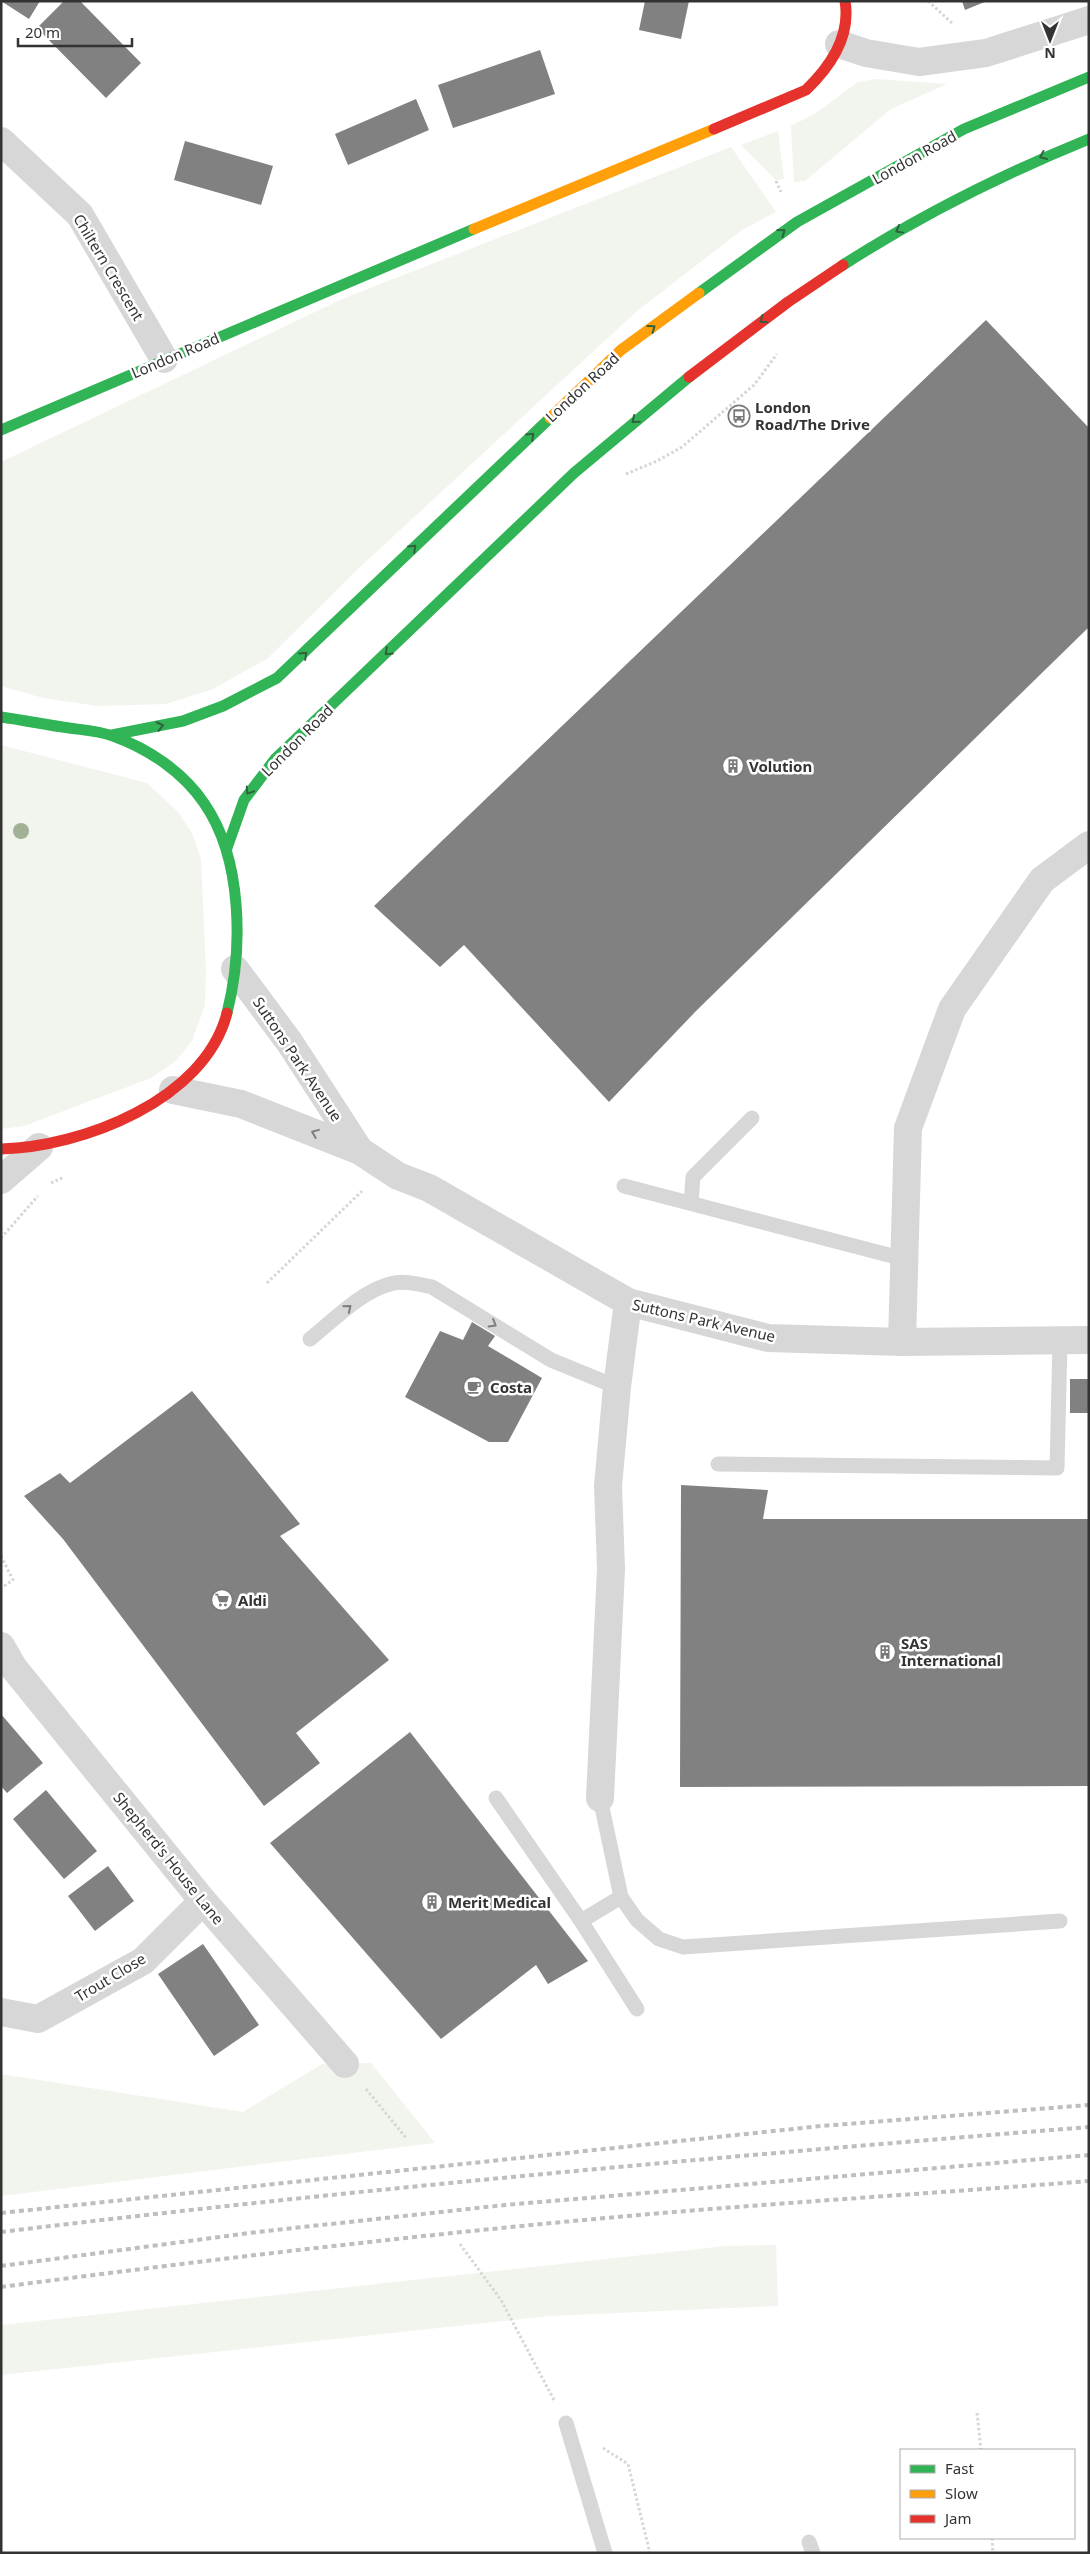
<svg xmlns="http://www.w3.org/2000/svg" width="1090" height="2554" viewBox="0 0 1090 2554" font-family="'Noto Sans',sans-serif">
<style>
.green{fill:#f1f5ed}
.building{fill:#818181}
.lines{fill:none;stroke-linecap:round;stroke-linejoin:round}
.path{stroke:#d6d6d6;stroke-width:3;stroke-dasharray:2.5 2.5;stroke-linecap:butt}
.lane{stroke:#d7d7d7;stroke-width:15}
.street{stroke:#d7d7d7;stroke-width:28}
.fast{stroke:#30b455;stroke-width:11}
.slow{stroke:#ff9f0a;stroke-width:11}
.jam{stroke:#e5322d;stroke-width:11}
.rail{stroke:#bebebe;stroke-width:4;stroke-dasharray:5 4;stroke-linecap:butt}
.tree{fill:#a2b095}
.oneway{stroke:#32603f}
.oneway2{stroke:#7d7d7d}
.labels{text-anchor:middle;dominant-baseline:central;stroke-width:5;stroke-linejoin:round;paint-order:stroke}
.street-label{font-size:15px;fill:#333;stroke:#fff}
.poi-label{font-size:15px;font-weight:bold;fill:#333;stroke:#fff;text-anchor:start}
</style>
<rect width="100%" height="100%" fill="#fff"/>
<path class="green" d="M876,79L947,84L891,109L805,181L794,182L791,126L816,113L858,82Z
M778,131L784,179L776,180L741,145Z
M731,147L776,212L742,230L637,311L358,569L267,659L213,689L166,704L98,706L43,698L1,686V462L342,299Z
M1,745L147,783L178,812L192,833L201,859L206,971L205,1005L192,1041L176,1061L151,1078L24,1126L1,1129Z
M371,2063L435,2143L1,2196V2074L243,2112L322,2064Z
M776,2245L778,2306L550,2316L1,2375V2325L725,2246Z"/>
<path class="building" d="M1,1H40L29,19Z
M64,1H80L141,63L106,98L37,28Z
M645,1H689L681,39L639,30Z
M962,1H987L965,10Z
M540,50L555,94L453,128L438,85Z
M416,99L429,130L348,165L335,134Z
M185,141L273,166L261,205L174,180Z
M986,320L1089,428V627L696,1011L609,1102L464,945L440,967L374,906Z
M472,1322L495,1336L488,1346L542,1378L508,1442H489L405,1397L440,1331L463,1340Z
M1070,1379H1089V1413H1070Z
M192,1391L300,1524L280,1536L389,1660L296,1733L320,1763L264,1806L63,1539L24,1496L60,1473L70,1483Z
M681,1485L768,1490L763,1519H1089V1786L680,1787Z
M1,1714L43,1763L7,1793L1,1786Z
M410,1732L588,1961L548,1984L536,1965L441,2039L270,1843Z
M46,1790L97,1851L64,1879L13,1819Z
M108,1866L134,1901L95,1931L68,1896Z
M203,1944L259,2025L214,2056L158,1974Z"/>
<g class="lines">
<path class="path" d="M928,1L952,23
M776,181L781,192
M626,474L657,461L682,447L754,385L777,354
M51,1183L64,1177
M1,1238L38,1196
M267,1283L362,1191
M1,1556L13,1580L1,1588
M366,2089L407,2139
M460,2244L501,2300L554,2400
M977,2413L981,2450
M603,2448L628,2464L650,2553
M992,2538L993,2553"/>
<path class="lane" d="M624,1186L904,1259
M691,1203L693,1177L752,1118
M310,1339C334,1320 360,1292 390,1284C404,1280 418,1284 432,1287L551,1360L617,1387
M718,1464L1057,1468L1060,1340
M496,1798L581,1921
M600,1798L621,1897L637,1920L659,1939L683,1947L1060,1921
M621,1897L581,1921L637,2009
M566,2423L605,2553
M809,2542L813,2553"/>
<path class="street" d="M839,44L866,53L919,62L986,53L1089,20
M1,141L80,215L164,359
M235,969L290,1043L360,1151
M173,1090L241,1104L360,1151L398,1176L429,1188L628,1302L768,1338L902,1342L1089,1340
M1,1180L39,1147
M902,1342L908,1128L952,1009L1042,880L1089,845
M1,1646L13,1667L203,1901L345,2064
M600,1798L611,1569L608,1486L617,1387L628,1302
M1,2012L38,2019L143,1961L203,1901"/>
<path class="fast" d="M843,265C921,215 1003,174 1089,139
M699,293L797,222L964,129L1089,77
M1,430L474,229
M1,717C24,720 46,725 69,728C84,730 99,731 113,736C149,749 183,772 204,803C243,859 243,950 227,1013
M112,735L183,721L223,706L277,678L550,418
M227,848L244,800L275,759L574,473L689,377"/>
<path class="slow" d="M474,229L714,129
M550,418L621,350L699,293"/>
<path class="jam" d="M714,129L806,90C830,67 851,36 845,1
M689,377L788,302L843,265
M1,1149C82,1147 205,1100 227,1013"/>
<path class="rail" d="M1,2213L821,2126L1089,2105
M1,2232C363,2188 726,2156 1089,2127
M1,2266L257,2232L505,2205L1089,2155
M1,2287C237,2256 474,2228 711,2209C837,2199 963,2191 1089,2181"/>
</g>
<circle class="tree" cx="21" cy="831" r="8"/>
<defs><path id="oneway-chevron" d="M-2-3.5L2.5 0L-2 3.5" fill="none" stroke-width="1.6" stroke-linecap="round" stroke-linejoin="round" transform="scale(1.25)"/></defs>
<g class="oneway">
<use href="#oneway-chevron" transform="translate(1043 156) rotate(156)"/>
<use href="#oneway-chevron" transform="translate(899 230) rotate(151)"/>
<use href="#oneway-chevron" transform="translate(782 232) rotate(-36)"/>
<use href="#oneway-chevron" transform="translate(763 320) rotate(145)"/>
<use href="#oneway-chevron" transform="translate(652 328) rotate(-36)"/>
<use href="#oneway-chevron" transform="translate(635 420) rotate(141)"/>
<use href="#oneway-chevron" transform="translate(531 436) rotate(-44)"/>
<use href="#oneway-chevron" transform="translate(413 548) rotate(-44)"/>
<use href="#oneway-chevron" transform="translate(388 652) rotate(137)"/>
<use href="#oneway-chevron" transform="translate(304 655) rotate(-43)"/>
<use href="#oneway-chevron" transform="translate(160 726) rotate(-12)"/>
<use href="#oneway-chevron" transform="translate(249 791) rotate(124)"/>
</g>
<g class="oneway2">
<use href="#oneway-chevron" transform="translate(315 1133) rotate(-158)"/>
<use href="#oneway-chevron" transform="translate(348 1308) rotate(-39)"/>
<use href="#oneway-chevron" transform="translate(493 1324) rotate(31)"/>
</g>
<defs>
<g id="bus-ring" transform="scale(1.125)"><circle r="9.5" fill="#fff" stroke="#7a7a7a" stroke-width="1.5"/><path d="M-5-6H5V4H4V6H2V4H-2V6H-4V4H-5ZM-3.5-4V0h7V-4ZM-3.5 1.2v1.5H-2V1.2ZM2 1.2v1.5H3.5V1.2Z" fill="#7a7a7a"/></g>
<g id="building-ring" transform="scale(1.125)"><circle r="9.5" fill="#fff" stroke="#7a7a7a" stroke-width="1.5"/><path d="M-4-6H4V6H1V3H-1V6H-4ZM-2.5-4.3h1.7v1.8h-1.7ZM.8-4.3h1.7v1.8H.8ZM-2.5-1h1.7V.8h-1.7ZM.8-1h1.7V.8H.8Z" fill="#7a7a7a"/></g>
<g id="cafe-ring" transform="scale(1.125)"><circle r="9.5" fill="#fff" stroke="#7a7a7a" stroke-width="1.5"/><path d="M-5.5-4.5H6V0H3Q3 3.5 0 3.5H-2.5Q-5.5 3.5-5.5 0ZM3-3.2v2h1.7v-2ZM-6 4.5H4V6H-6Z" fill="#7a7a7a"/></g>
<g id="supermarket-ring" transform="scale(1.125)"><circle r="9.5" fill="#fff" stroke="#7a7a7a" stroke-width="1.5"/><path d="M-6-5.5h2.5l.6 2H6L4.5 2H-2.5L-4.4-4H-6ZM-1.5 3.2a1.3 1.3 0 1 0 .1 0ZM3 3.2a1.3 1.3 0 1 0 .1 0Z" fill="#7a7a7a"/></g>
</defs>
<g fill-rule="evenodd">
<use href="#bus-ring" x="739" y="416"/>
<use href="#building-ring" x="733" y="766"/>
<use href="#cafe-ring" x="474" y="1387"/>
<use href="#supermarket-ring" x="222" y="1600"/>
<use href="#building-ring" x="885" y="1652"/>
<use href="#building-ring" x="432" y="1902"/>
</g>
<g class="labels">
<g class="street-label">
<text transform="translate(914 157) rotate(-29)">London Road</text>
<text transform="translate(109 267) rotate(59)">Chiltern Crescent</text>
<text transform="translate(175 355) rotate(-23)">London Road</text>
<text transform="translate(582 387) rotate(-43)">London Road</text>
<text transform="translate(297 740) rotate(-45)">London Road</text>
<text transform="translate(298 1059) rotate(56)">Suttons Park Avenue</text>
<text transform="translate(704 1320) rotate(13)">Suttons Park Avenue</text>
<text transform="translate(169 1858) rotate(51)">Shepherd's House Lane</text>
<text transform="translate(110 1977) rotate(-31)">Trout Close</text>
</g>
<g class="poi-label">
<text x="755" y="407">London<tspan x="755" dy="17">Road/The Drive</tspan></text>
<text x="749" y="766">Volution</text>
<text x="490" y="1387">Costa</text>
<text x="238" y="1600">Aldi</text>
<text x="901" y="1643">SAS<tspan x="901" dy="17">International</tspan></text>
<text x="448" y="1902">Merit Medical</text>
</g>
</g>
<rect width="1090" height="2554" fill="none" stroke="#333333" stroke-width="5"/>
<rect x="900" y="2449" width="175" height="90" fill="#ffffff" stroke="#adadad"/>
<rect x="910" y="2465" width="25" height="8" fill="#30b455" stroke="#adadad"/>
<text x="945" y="2474" font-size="15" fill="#333333">Fast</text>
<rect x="910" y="2490" width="25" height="8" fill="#ff9f0a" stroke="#adadad"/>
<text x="945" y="2499" font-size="15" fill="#333333">Slow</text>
<rect x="910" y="2515" width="25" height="8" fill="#e5322d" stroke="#adadad"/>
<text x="945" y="2524" font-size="15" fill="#333333">Jam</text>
<g transform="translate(1050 40) rotate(180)" stroke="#ffffff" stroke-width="4" paint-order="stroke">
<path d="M0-4L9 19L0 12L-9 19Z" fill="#333333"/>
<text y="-8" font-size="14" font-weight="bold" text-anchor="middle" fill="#333333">N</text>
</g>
<path d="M18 38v8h114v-8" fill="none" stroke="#333333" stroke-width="2.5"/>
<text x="25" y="38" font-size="15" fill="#333333" stroke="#ffffff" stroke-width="4" paint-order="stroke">20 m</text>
</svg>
